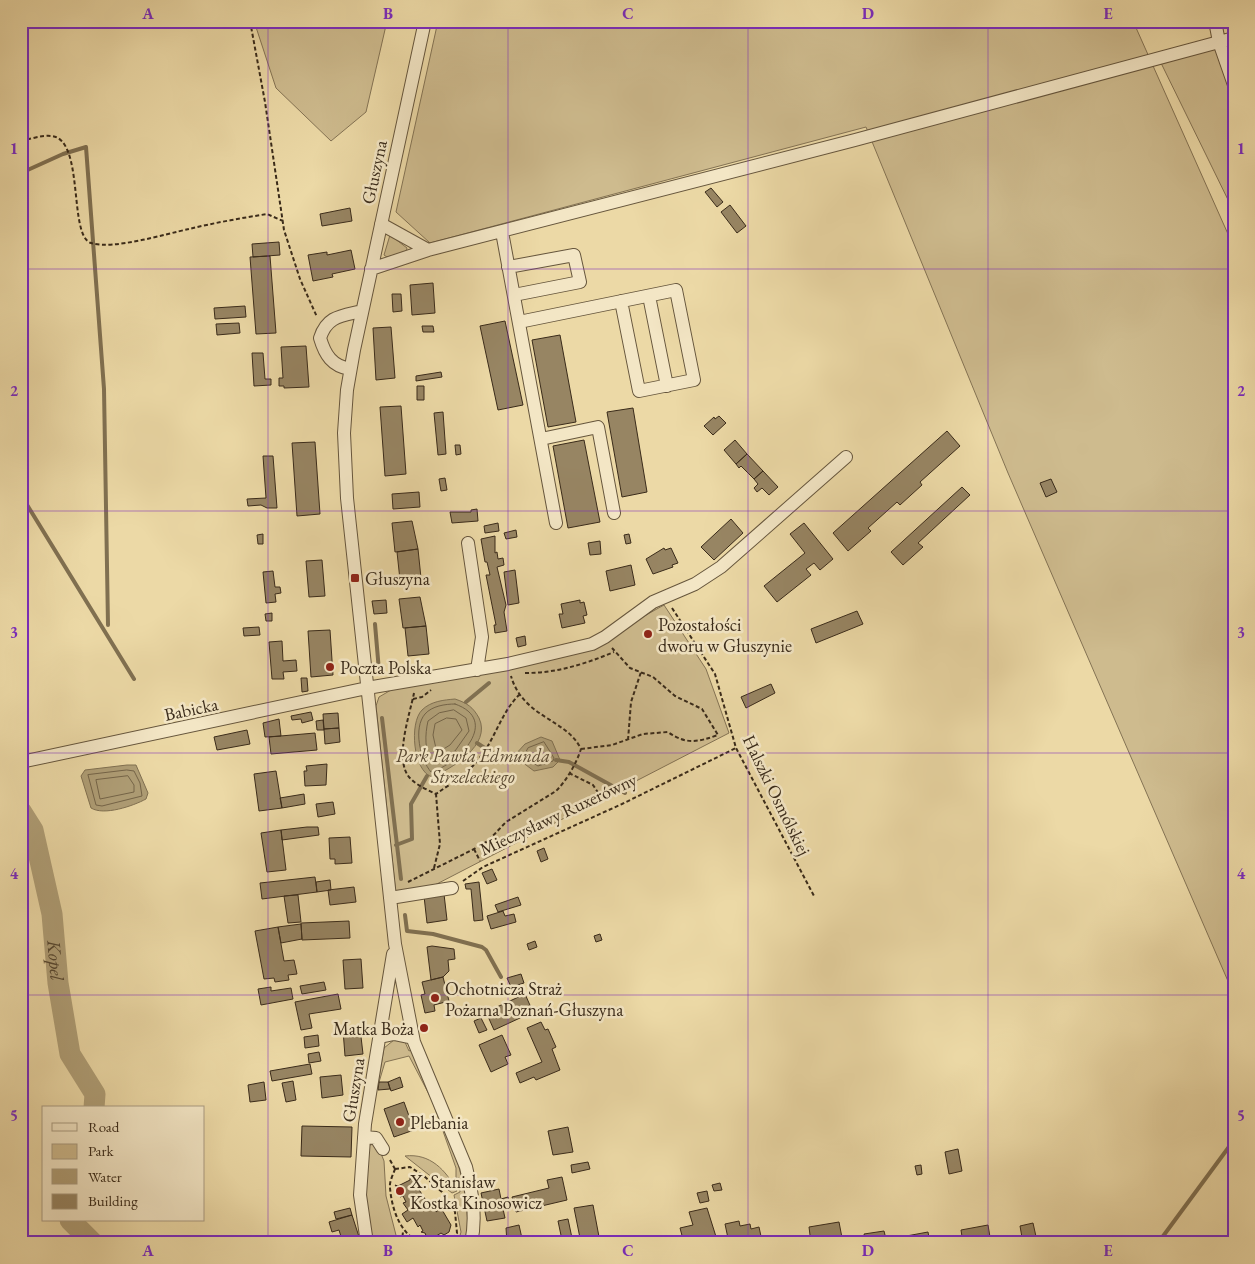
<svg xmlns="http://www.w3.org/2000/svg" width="1255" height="1264" viewBox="0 0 1255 1264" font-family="'EB Garamond',serif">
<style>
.green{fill:#cebb8e;stroke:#847354}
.water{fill:#af9e76;stroke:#807051}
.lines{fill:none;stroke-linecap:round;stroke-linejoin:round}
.shore{stroke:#746448;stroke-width:1}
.stream{stroke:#807051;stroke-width:4}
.river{stroke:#af9e76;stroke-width:21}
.building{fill:#978563;stroke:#3a2b1a}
.minor-casing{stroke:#66563d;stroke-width:14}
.path{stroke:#3a2b1a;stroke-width:2;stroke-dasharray:4 2.5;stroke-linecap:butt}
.minor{stroke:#f3e6c5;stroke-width:12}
.grid{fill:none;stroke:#7b2cbf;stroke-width:1;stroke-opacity:0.55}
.poi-dot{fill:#8f2418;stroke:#f3e6c5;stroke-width:2}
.labels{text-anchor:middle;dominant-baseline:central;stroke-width:5;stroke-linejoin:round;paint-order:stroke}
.street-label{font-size:18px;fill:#3a2b1a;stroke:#f3e6c5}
.poi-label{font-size:18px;fill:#3a2b1a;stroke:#f3e6c5;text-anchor:start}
.park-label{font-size:18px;font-style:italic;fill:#584831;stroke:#f3e6c5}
.water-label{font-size:19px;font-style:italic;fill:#574831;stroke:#f3e6c5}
.neatline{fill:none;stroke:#7b2cbf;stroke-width:2}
.grid-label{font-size:16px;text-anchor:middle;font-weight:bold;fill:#7b2cbf}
</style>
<rect width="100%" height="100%" fill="#ecd9a6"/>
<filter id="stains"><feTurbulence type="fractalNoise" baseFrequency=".004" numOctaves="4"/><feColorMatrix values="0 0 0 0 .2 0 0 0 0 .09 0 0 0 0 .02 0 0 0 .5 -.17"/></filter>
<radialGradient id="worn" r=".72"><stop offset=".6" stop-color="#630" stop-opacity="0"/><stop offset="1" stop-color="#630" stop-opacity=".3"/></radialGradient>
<path class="green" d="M254,21H387L366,112L331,141L276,88Z
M438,21H1133L1228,234L1234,240V995L1008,473L866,127L430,243L396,212Z
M1234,44V212L1161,63Z
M390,235L407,248L406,252L387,257L384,255Z
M664,605L706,669L729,733L429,888L396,895L376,706L379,697L391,690L578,653Z
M394,1040H404L409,1051L413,1049C438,1111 473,1174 467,1243H458L461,1232L454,1195L460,1192L459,1178H456V1168L432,1100L409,1056L385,1062L377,1089L384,1048Z
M373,1144L380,1151L384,1161L386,1196L398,1243H372L364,1214L368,1146Z
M405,1156C430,1153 446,1170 457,1191L452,1193Z"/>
<path class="water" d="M455,699C467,703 473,707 479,718C492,745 451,769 432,777C413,771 409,723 422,710C431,701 444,700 455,699Z
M541,737L552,741L560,760L553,767L534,771L514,756L525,744Z
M127,765H136L148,793L146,799C133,806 104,816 91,808L81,776L85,770Z"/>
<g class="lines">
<path class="shore" d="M455,704C501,720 459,764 431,772C420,759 413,728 425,714C432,706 445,704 455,704Z
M454,710L466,718L469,731L455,751L433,764C424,752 425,734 428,721L439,713Z
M447,718L456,719L462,730L450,745L437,753L433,735L435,724Z
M544,742L554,758L553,761L538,766L523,757L528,748Z
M127,770L134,771L140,783L142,796L102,806L96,805L88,775Z
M128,776L134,785V792L100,799L96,780Z"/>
<path class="stream" d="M21,173L63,154L86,147L104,389L108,625
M21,495L134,679
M375,624L379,671
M466,702L489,683
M382,718L401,879
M477,743L494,754L517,756
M556,760L569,762L625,793
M396,845L412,839L411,804L427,776
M405,915L407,931L433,934L482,947L486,950L501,977
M1158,1243L1234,1140"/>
<g class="river">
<path id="s1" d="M21,811L33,830L52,914L58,983L70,1054L95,1094L94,1108"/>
<path d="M70,1220L93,1243"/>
</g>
</g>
<path class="building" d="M711,188L723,202L717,207L705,192Z
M730,205L746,226L737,233L721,212Z
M350,208L352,221L322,226L320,214Z
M279,242L280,255L253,257L252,244Z
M351,250L355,269L332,274L333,277L313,281L308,255L327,252V255Z
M270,256L276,333L256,334L250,257Z
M433,283L435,313L412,315L410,285Z
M392,294H401L402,311L393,312Z
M245,306L246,317L215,319L214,308Z
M505,321L523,405L498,410L480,326Z
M239,323L240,333L217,335L216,324Z
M422,326H433L434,332H423Z
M391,327L395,378L376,380L373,328Z
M560,335L576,422L548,427L532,340Z
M306,346L309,387L284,388V386H279V378H283L281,347Z
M252,353H263L265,379H271V385L254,386Z
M441,372L442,377L416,381V376Z
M417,386H424V400H417Z
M401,406L406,474L385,476L380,407Z
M633,408L647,492L622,497L607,412Z
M443,412L446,454L438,455L434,413Z
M719,416L726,423L713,435L704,426L714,417L715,419Z
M947,431L960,446L920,482L922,485L900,505L897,502L868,528L871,531L848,551L833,533Z
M584,440L600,522L568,528L553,446Z
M735,440L747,454L736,464L724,450Z
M315,442L320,514L297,516L292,443Z
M455,445H460L461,454L456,455Z
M747,454L763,471L754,479L741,466L739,468L736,464Z
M263,456H273L277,508H267L261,505L248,506L247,499L266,498Z
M763,471L778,487L769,495L762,488L757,492L754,488L758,484L754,479Z
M445,478L447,490L441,491L439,479Z
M1051,479L1057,492L1046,497L1040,483Z
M962,487L970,495L918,543L923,547L903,565L891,552Z
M419,492L420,507L393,509L392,494Z
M477,509L478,521L452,523L450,512H471V510Z
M731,519L743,533L714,560L701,547Z
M412,521L418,549L395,552L392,523Z
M498,523L499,531L485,533L484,526Z
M804,523L833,559L820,570L814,563L806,569L811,575L777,602L764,586L805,553L790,534Z
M516,530L517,537L506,539L504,533Z
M263,534V544H258L257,535Z
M629,534L631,543L626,544L624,535Z
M495,536V553L497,552L498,559L503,558L504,565L497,567L506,605L504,612L507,631L495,633L494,625H496L486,575H490L487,562H485L481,539Z
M600,541L601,554L590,555L588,543Z
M664,548L665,550L671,548L678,563L672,565L673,567L653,574L646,559Z
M418,549L421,578L400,580L397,552Z
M322,560L325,596L309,597L306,561Z
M631,565L635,585L610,591L606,571Z
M515,570L519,603L508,605L504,572Z
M273,571L275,587H280L281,593L275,594L276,602L266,603L263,572Z
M420,597L426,626L403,628L399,599Z
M386,600L387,613L374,614L372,601Z
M580,600V603L584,602L587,615L583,616L585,623L562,628L559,614H563L561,604Z
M857,611L863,624L816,643L811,629Z
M272,613V621H266L265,614Z
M426,626L429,654L408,656L405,628Z
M259,627L260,635L244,636L243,628Z
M330,630L333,675L311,677L308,631Z
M525,636L526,645L518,647L516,638Z
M282,641L283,661L296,660L297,671L283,672L284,679H272L269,642Z
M301,678H307L308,691L302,692Z
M771,684L775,693L746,708L741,697Z
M311,712L313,720L302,723L301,719L292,720L291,716Z
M338,713L339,728L324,729L323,714Z
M279,719L281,736L265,737L263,723Z
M323,720L324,730H317L316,721Z
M339,728L340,742L325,744L324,729Z
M247,730L250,744L217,750L214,737Z
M315,733L317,750L271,754L269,737Z
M327,764L326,785L305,786L304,771H307L306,766Z
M276,771L282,808L259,811L254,774Z
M304,794L305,804L282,808L280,798Z
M333,802L335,814L318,817L316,804Z
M307,827H318L319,835L282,840L281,830Z
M281,830L286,870L267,872L261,833Z
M350,837L352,863L335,864V859H330L329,838Z
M544,848L548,859L541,862L537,851Z
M492,869L497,880L487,884L482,873Z
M315,877L317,892L262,899L260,883Z
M330,880L331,890L317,892L316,882Z
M479,882L483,920L474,921L471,889H466L465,884Z
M354,887L356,902L330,905L328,890Z
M444,894L447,920L427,923L424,896Z
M298,895L301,922L288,923L284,896Z
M518,897L521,905L498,912L495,905Z
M503,911L505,916L514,914L516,922L491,929L487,916Z
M349,921L350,938L302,940L301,923Z
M301,924L302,939L281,943L278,927Z
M278,927L284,961L294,960L297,974L288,975L289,980L275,982L274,978L264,979L255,931Z
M600,934L602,940L596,942L594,936Z
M535,941L537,947L529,950L527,944Z
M432,946L454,949L455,959L448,960L449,971L443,977L431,980L427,947Z
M361,959L363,988L345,989L343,960Z
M521,974L524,983L511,987L507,978Z
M443,977L449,1001L434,1005L435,1011L425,1013L421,995L425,994L422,982Z
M324,982L326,990L302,994L300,986Z
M271,987V991L291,988L293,999L261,1005L258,989Z
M338,994L341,1009L309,1014L312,1028L301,1030L295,1002Z
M525,994L533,1012L494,1030L486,1012Z
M481,1018L487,1030L479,1033L474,1021Z
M541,1022L545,1030L548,1029L556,1047L552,1049L560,1070L536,1080L534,1077L520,1083L516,1073L542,1062L527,1028Z
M360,1028L363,1054L345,1056L343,1030Z
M318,1035L319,1046L305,1048L304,1037Z
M502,1035L511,1055L505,1057L508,1064L491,1072L479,1045Z
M319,1052L321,1061L309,1063L308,1054Z
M310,1064L312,1074L272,1081L270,1071Z
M341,1075L343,1095L322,1098L320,1077Z
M400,1077L403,1087L391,1091L388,1082Z
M293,1081L296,1100L286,1102L282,1083Z
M264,1082L266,1100L250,1102L248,1085Z
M379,1082H388L390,1089L378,1090Z
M404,1102L414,1130L394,1137L384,1109Z
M302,1126L352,1127L351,1157L301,1156Z
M568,1127L573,1152L553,1155L548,1131Z
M958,1149L962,1171L949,1174L945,1152Z
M588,1162L590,1169L572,1173L571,1165Z
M921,1165L922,1174L917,1175L915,1166Z
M410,1176L433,1211L435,1209L436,1212L441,1208L451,1225L449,1232L444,1235L441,1233L430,1240L429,1243L425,1233L421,1232L423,1231L420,1225L418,1227L413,1218L407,1222L402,1214L408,1210L403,1203L406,1202L403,1196L400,1197L402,1194L395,1185L398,1186L410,1180Z
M562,1177L567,1200L516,1212L512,1197L549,1188L547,1180Z
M720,1183L722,1190L714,1191L712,1185Z
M499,1189L501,1199L508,1197L510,1207L503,1209L505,1218L487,1221L481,1193Z
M707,1191L709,1201L700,1203L697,1193Z
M593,1205L600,1242L604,1241V1243H581L574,1208Z
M350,1208L352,1215L336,1219L334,1212Z
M707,1208L718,1243H684L680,1228L693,1225L689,1212Z
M352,1215L361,1243H343L339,1230L332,1232L329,1222Z
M568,1219L572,1238L562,1240L558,1221Z
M739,1221L740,1226L750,1224L751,1229L759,1227L762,1241L729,1243L725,1224Z
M839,1222L843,1243H811L809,1227Z
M1033,1223L1037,1241L1023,1243L1020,1226Z
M519,1225L523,1243H507L506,1228Z
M988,1225L991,1243H963L961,1230Z
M884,1231L887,1243H866L864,1234Z
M928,1232L930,1243H902L901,1237Z"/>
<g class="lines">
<g class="minor-casing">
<path id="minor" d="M425,21L354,350L347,390L344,433L347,498L395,944L414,1042L466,1167C472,1192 477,1217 471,1243
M1215,21L1219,42L1234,38
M381,224L428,250
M502,232L556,523
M508,267L574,255L580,282L514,295
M371,269L428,250L855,140L1219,42L1234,85
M649,296L667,386
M519,322L676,290L694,380L639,391L621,301
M350,369C332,366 325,355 320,338C327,316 341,316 362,311
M541,439L598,427L614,513
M468,543L482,637L477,670
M21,762L367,688L508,664L592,644L605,637L653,602L695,584L721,567L846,457
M390,898L452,888
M380,1037L394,1034L413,1038
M364,1137L376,1138L383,1149
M367,1243L360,1195L365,1124L393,954"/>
</g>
<path class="path" d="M250,21L265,102L284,230L300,279L317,317
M21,141C30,139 42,135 51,136C85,138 68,236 91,243C114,250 165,234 189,229C213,223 242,218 267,214L283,221
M672,608L715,674L736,748L814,896
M525,673C557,673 585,664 614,652
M414,693C410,714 392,764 412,780C418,786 428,790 436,794C450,784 467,774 478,760C495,740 500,714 519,695
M413,699L422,697L431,690
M628,740L631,702L641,672
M581,749L612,745L643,734L668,732C686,745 698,742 718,735L702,709L675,696L653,677L630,668L612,648
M569,773L593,785L601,797
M474,849L480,861
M434,868L440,844L436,794
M463,881L483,867L622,804L736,748
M408,882L474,849L488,841L506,822L556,791C567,780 576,764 581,749C567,719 523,718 511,676
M390,1160L395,1169
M395,1169L410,1167L424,1176L442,1192L455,1212L457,1233L448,1243
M395,1169C393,1175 389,1182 390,1188C392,1210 400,1233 420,1243
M402,1243L403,1231"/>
<use href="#minor" class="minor"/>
</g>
<path class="grid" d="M268,21V1243M508,21V1243M748,21V1243M988,21V1243M21,269H1234M21,511H1234M21,753H1234M21,995H1234"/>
<g class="poi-dot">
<rect x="350" y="573" width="10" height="10" rx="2.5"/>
<circle cx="648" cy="634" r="5"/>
<circle cx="330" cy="667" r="5"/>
<circle cx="435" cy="998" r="5"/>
<circle cx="424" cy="1028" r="5"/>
<circle cx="400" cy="1122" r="5"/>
<circle cx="400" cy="1191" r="5"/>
</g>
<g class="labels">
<g class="street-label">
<text transform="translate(374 172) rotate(-78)">Głuszyna</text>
<text transform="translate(191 709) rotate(-12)">Babicka</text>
<text transform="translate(777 795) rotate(64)">Halszki Osmólskiej</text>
<text transform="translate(558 814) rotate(-25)">Mieczysławy Ruxerówny</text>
<text transform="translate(353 1090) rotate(-81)">Głuszyna</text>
</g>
<g class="poi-label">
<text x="365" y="578">Głuszyna</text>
<text x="658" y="624">Pozostałości<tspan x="658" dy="21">dworu w Głuszynie</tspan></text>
<text x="340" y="667">Poczta Polska</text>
<text x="445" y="988">Ochotnicza Straż<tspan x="445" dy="21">Pożarna Poznań-Głuszyna</tspan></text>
<text x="414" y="1028" text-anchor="end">Matka Boża</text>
<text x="410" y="1122">Plebania</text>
<text x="410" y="1181">X. Stanisław<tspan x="410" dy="21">Kostka Kinosowicz</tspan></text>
</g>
<g class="park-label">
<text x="473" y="755">Park Pawła Edmunda<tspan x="473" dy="21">Strzeleckiego</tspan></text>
</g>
<g class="water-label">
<text stroke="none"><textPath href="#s1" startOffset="155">Kopel</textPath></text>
</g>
</g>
<rect width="1255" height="1264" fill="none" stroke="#ecd9a6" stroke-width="55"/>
<rect x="42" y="1106" width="162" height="115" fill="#f3e6c5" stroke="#a99b81"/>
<rect x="52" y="1123" width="25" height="8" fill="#f3e6c5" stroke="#a99b81"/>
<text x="88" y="1132" font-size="15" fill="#3a2b1a">Road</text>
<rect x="52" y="1144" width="25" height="15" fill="#cebb8e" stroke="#a99b81"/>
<text x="88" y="1156" font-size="15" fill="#3a2b1a">Park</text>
<rect x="52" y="1169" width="25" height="15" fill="#af9e76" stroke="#a99b81"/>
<text x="88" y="1182" font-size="15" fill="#3a2b1a">Water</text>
<rect x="52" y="1194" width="25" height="15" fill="#978563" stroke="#a99b81"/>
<text x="88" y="1206" font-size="15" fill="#3a2b1a">Building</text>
<rect x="28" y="28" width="1200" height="1208" class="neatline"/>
<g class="grid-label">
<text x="148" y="19">A</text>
<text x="388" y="19">B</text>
<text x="628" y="19">C</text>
<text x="868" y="19">D</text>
<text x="1108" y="19">E</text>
<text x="14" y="154">1</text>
<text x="1241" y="154">1</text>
<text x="14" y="396">2</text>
<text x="1241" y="396">2</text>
<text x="14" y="638">3</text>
<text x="1241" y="638">3</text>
<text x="14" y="879">4</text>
<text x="1241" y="879">4</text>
<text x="14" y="1121">5</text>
<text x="1241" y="1121">5</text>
<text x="148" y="1256">A</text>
<text x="388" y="1256">B</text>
<text x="628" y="1256">C</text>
<text x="868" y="1256">D</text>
<text x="1108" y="1256">E</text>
</g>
<rect width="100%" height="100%" filter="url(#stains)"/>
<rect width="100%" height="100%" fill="url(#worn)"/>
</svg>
